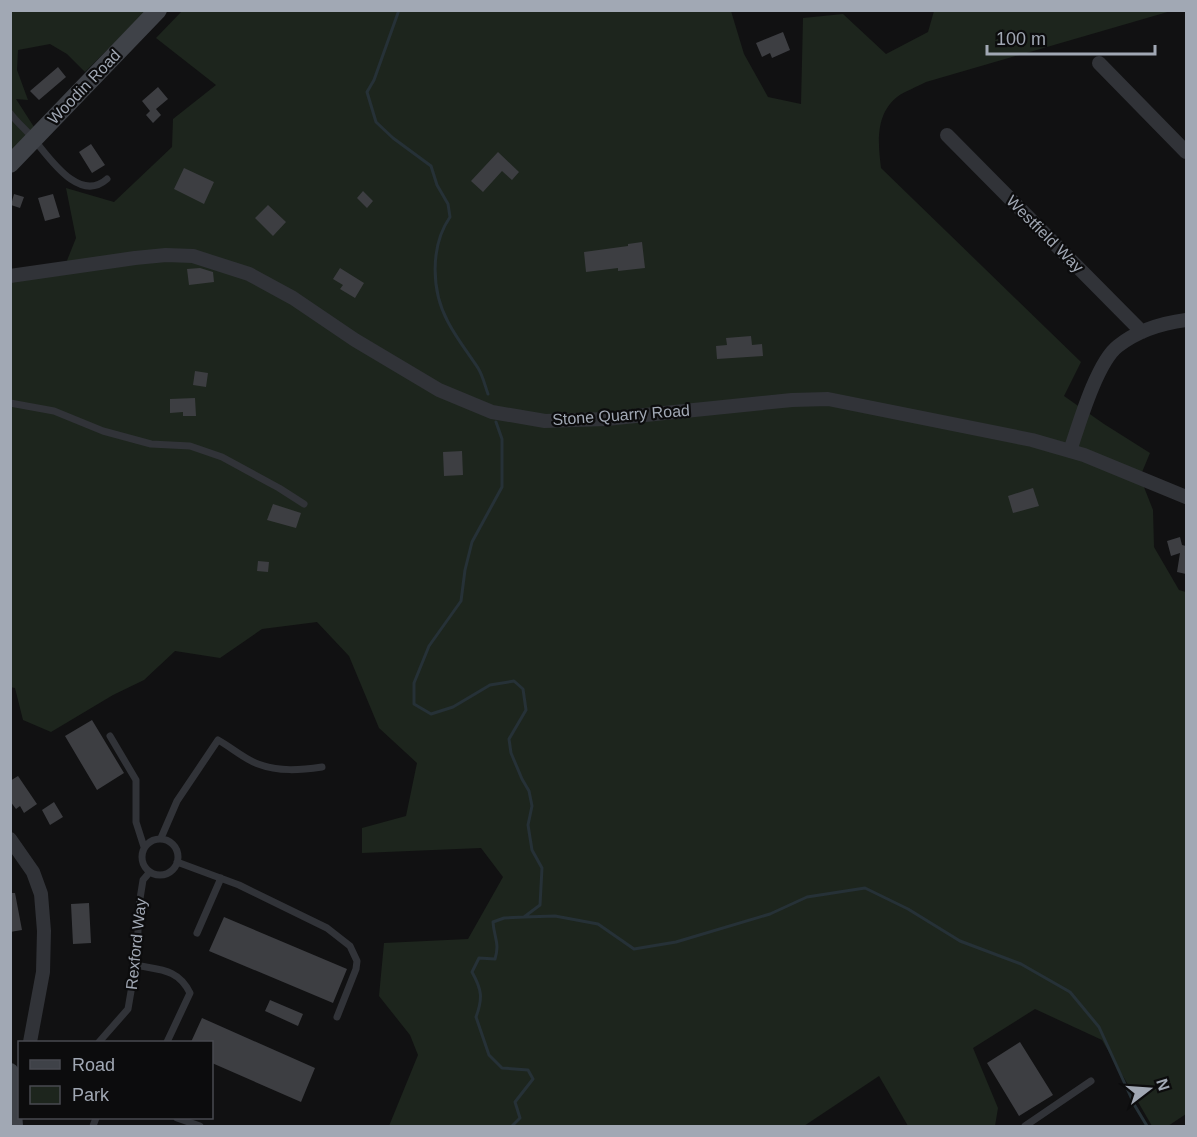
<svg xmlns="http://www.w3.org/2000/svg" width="1197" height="1137" viewBox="0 0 1197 1137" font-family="Helvetica,sans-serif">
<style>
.green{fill:#1d251d}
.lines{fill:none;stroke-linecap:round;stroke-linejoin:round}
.stream{stroke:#263137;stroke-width:3}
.building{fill:#3d3e42}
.lane{stroke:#313338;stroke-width:7}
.street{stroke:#313338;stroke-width:14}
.secondary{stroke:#3f4248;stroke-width:18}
.labels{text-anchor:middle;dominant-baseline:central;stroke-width:4.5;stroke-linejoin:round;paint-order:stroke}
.street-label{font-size:16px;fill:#a1a8b4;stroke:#0c0c0d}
</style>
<rect width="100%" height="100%" fill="#111112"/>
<path class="green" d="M11,11H146L85,72L67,54L50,44L18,50L17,70L28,100L16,99L34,127L11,153Z
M182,11H731L744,54L768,97L801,104L803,18L843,14L886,54L928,32L934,11H1171L926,82C917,87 905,91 897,97C875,115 878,143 881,168L1081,362L1064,396L1104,424L1150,453L1140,477L1153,510L1154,547L1179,590L1186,592V1114L1168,1126H1152L1102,1040L1035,1009L973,1048L998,1108L995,1126H908L879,1076L804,1126H389L418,1055L410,1035L379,996L384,943L468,939L503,877L481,848L362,853V828L406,816L417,763L379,728L349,656L317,622L262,629L220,658L175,651L144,680L113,695L51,732L23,720L15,688L10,687V280L64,268L76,238L66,188L114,202L172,147L173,119L216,85L156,38Z"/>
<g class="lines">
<path class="stream" d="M399,10L374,80L367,92L376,122L393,138L431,166L437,185L448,204L450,217C430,246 431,291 448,322C457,339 468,353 478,368C483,376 485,386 488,394
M496,422L502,439V487L472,542L465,570L461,601L429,646L414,683V704L431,714L453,707L490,685L514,681L523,689L526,710L509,739L511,753L522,779L529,791L532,806L528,825L532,850L542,868L540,905L524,917L504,918L493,922C494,938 500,943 495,959L479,958L472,972C482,990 483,998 476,1017L489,1055L502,1068L528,1070L533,1079L515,1102L520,1118L512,1126
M524,917L555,916L598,924L634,949L676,942L770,914L807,897L865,888L908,909L960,941L1021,964L1070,992L1099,1027L1135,1106L1147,1126"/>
</g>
<path class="building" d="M783,32L790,50L772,58L770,53L762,57L756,43Z
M58,67L66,77L39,100L30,91Z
M158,87L168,99L156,109L161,115L153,123L146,115L150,111L142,101Z
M91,144L105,165L92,173L79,152Z
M498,152L519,172L512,180L502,171L483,192L471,181Z
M184,168L214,182L204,204L174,189Z
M363,191L373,201L367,208L357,198Z
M14,194L24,197L20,208L11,205Z
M53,194L60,217L45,221L38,198Z
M268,205L286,222L273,236L255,218Z
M642,242L645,268L618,271V268L586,272L584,252L628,246V244Z
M200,268L213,272L214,282L189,285L187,269Z
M340,268L364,283L355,298L340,289L343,285L333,279Z
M751,336L752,345L762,344L763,356L717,359L716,346L727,345L726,338Z
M195,371L208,373L206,387L193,385Z
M195,398L196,416H183V412L170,413V399Z
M462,451L463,475L444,476L443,452Z
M1033,488L1039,506L1013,513L1008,496Z
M273,504L301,513L296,528L267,520Z
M1180,537L1182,545L1186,546V574L1177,572L1180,553L1171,556L1167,541Z
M258,561L269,562L268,572L257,571Z
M92,720L124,773L97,790L65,736Z
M18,776L37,804L24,813L20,806L16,809L10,801V781Z
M54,802L63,817L50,825L42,810Z
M10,893H15L22,930L10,932Z
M89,903L91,943L73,944L71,904Z
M224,917L347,969L333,1003L209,951Z
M270,1000L303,1014L298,1026L265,1011Z
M202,1018L315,1068L301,1102L212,1063V1042H191Z
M1020,1042L1053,1095L1019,1116L987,1063Z"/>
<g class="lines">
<path class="lane" d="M10,113C18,124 28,131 36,142C51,160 80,203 107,179
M10,403L54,411L103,431L151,444L190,446L222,457L279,488L304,504
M110,736L136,780V822L144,847
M161,838L177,801L218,740C231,747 244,759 258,764C279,772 301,770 322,767
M142 857a18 18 0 1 1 36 0a18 18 0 1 1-36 0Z
M177,862L239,885L327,928L350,946L357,961L356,969L337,1017
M197,933L221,878
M135,965C159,970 178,968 190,993L167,1042
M99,1042L128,1009L137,956L139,905L143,880L149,873
M177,1118L200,1126
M93,1126L96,1118
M1025,1126L1091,1081"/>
<path class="street" d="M1099,63L1186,152
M947,135L1142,332
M10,276L135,258L166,255L193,256L249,274L293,298L355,340L439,390L492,412L545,421L606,419L792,400L828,399L1032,440L1084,455L1186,497
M1070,451C1079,424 1097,362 1118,346C1137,331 1163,323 1186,320
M10,839L33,872L41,894L44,931L43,972L30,1042"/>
<path class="secondary" d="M10,164L158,10
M10,1072L14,1126"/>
</g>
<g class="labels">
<g class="street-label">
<text transform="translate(84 87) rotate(-46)">Woodin Road</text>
<text transform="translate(1045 234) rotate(45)">Westfield Way</text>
<text transform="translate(621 415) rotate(-4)">Stone Quarry Road</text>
<text transform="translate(136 944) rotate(-84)">Rexford Way</text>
</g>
</g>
<rect width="1197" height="1137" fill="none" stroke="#a1a8b4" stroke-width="24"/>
<rect x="18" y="1041" width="195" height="78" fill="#0c0c0d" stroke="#484a50" stroke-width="1.5"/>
<rect x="30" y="1060" width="30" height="9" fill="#3f4248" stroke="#484a50" stroke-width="1.5"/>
<text x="72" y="1071" font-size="18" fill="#a1a8b4">Road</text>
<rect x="30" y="1086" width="30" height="18" fill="#1d251d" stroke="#484a50" stroke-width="1.5"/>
<text x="72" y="1101" font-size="18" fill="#a1a8b4">Park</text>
<g transform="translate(1149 1089) rotate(73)" stroke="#0c0c0d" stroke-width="4.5" paint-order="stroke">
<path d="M0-4.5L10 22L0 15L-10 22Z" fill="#a1a8b4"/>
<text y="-9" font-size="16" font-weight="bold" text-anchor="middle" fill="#a1a8b4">N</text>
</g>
<path d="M987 45v9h168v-9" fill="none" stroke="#a1a8b4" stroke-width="3"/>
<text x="996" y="45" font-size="18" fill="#a1a8b4" stroke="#0c0c0d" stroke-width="4.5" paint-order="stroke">100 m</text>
</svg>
